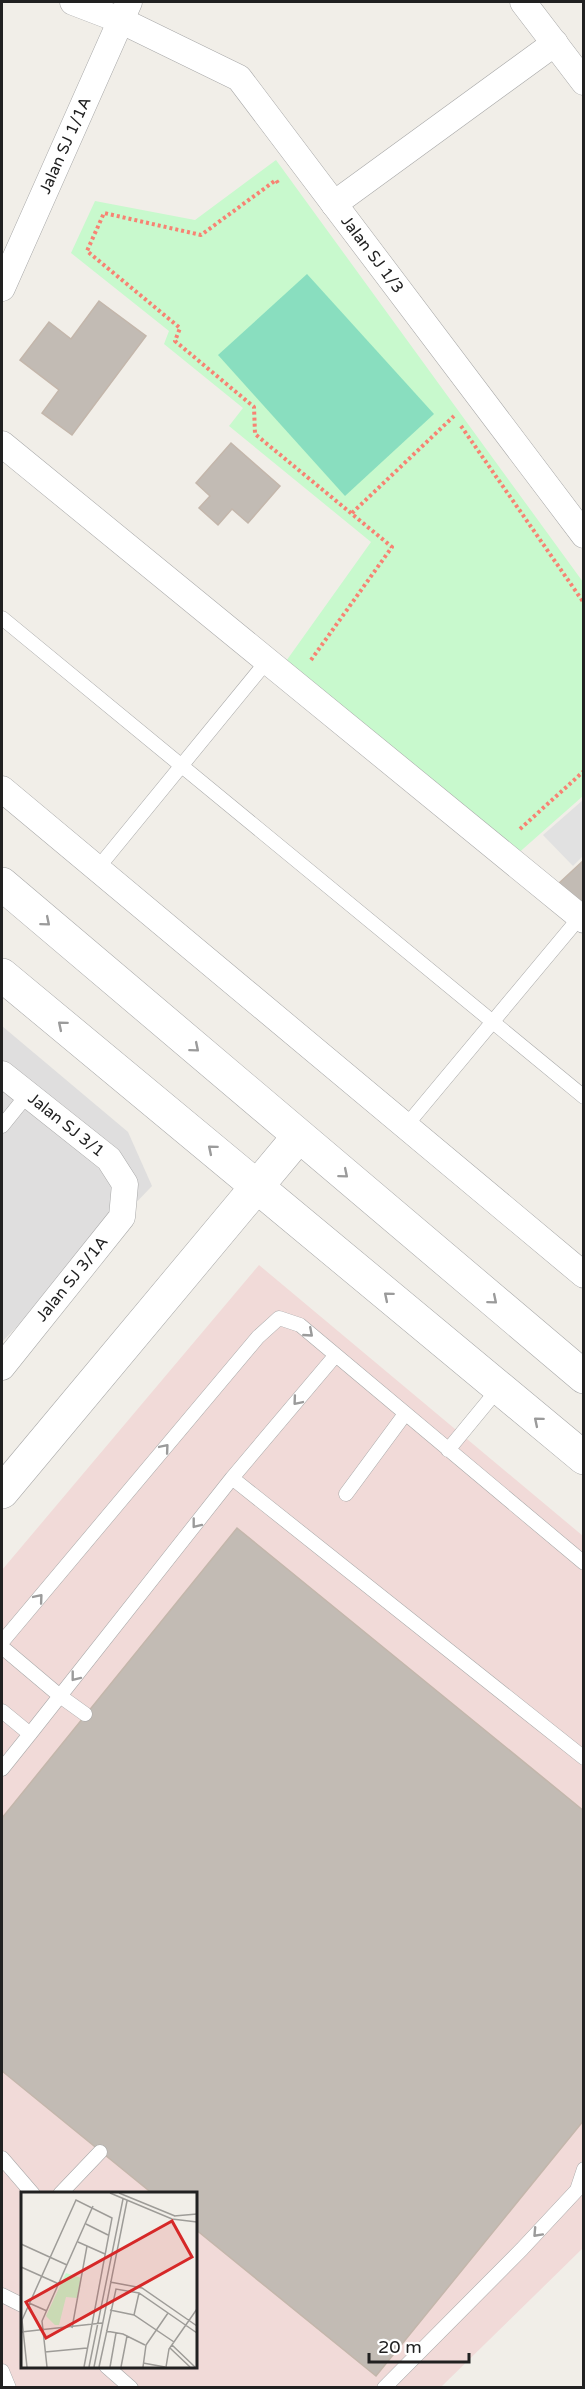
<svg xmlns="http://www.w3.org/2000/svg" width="585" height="2389" viewBox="0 0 585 2389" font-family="'Varela Round',sans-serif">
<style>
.residential{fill:#dfdede}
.commercial{fill:#f1dad8;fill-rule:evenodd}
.park{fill:#c8f9cd}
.pitch{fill:#89debf}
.parking{fill:#e1e1e1}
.building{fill:#c2bbb4;stroke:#c3b6ab;stroke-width:1.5}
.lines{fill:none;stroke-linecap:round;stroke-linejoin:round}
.service-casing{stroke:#a8a8a8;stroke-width:15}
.minor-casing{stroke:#a8a8a8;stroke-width:27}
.tertiary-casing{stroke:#a8a8a8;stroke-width:34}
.path{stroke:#f78373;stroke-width:4;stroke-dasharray:3 3;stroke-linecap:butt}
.service{stroke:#fff;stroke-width:14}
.minor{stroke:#fff;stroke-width:26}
.tertiary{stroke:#fff;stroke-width:33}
.oneway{stroke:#9b9b9b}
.labels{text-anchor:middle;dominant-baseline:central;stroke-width:6;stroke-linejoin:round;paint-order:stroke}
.street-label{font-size:16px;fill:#212121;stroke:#fff}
.inset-road{fill:none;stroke:#9e9c98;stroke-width:1.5}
.view{fill:#d62828;fill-opacity:0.15;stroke:#d62828;stroke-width:3}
.inset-edge{fill:none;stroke:#212121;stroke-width:3}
</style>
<rect width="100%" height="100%" fill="#f1eee8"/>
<path class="residential" d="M2,1026L128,1132L152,1186L2,1342Z"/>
<path class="commercial" d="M259,1265L583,1536V2248L441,2387L2,2388V1570ZM22,2194H195V2366H22Z"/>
<path class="park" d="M276,160L583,582V796L515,856L284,664L371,542L229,426L243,408L164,344L169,331L71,253L95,201L195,220Z"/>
<path class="pitch" d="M307,274L434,414L345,496L218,355Z"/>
<path class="parking" d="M583,800V856L573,866L543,835Z"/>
<path class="building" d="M99,301L146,336L72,435L42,413L59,390L20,360L49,322L71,339Z
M231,443L280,486L248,523L232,509L218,525L199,508L210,496L196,483Z
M584,860V908L556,886Z
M237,1528L584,1811V2120L376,2376L195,2229V2194H153L2,2071V1818Z"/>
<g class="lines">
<g class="service-casing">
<path id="service" d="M2,618L584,1097
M97,869L267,661
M2,1126L27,1095
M405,1127L580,917
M448,1450L499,1388
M232,1478L584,1758
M346,1494L405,1414
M2,1642L258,1337L279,1318L300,1325L584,1563
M2,1647L60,1696L85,1714
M2,1711L30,1734L232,1478L335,1356
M2,1769L30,1734
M2,2158L33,2194
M60,2194L100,2152
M2,2295L22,2305
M106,2366L131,2388
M2,2371L9,2388
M384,2388L522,2249L577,2190L584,2169"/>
</g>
<g class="minor-casing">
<g id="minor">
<path id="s1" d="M73,2L120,20L239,78L584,535"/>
<path d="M523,2L584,82"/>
<path d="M334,204L555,43"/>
<path id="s2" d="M2,288L129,2"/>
<path d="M2,444L584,920"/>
<path d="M2,789L584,1275"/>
<path id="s3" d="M2,1074L109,1159L125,1184L122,1217L2,1367"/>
</g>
</g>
<g class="tertiary-casing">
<path id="tertiary" d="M2,884L584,1377
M2,975L584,1458
M2,1492L299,1136"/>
</g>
<path class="path" d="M278,183L276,180L201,235L104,213L87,251L180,328L175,341L254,407L255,434L392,547L311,660
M461,426L584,603
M352,513L454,416
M520,829L584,771"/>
<use href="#service" class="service"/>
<use href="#minor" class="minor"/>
<use href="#tertiary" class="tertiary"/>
</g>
<defs><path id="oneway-chevron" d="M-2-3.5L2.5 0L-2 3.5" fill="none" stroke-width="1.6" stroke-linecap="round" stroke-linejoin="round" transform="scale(1.5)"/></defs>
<g class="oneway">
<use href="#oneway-chevron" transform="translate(46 922) rotate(40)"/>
<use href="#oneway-chevron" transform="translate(62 1025) rotate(-140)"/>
<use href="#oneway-chevron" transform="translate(195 1048) rotate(40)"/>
<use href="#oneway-chevron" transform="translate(212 1149) rotate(-140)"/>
<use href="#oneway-chevron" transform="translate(344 1174) rotate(40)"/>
<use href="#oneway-chevron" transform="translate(388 1296) rotate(-140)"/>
<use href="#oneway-chevron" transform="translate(493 1300) rotate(40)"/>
<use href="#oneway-chevron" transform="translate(309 1333) rotate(41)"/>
<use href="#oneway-chevron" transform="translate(297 1401) rotate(130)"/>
<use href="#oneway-chevron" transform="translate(538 1421) rotate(-140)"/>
<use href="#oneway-chevron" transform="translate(165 1448) rotate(-50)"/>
<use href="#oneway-chevron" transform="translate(196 1524) rotate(128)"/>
<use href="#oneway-chevron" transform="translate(39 1598) rotate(-50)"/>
<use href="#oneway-chevron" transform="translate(75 1677) rotate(128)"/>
<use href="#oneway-chevron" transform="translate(537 2233) rotate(133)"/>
</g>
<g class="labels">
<g class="street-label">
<text stroke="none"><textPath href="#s2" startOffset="156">Jalan SJ 1/1A</textPath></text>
<text stroke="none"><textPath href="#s1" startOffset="404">Jalan SJ 1/3</textPath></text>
<text stroke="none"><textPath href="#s3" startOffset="82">Jalan SJ 3/1</textPath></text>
<text transform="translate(72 1279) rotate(-51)">Jalan SJ 3/1A</text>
</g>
</g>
<g transform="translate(21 2192)">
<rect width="176" height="176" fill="#f1eee8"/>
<path d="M45,81L60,86L56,106L45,105L38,133H34L25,124Z" fill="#c8f9cd"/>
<path class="inset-road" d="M89,1L151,27L176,30M98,1L154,24M153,24L176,22M65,32L87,43M57,50L84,62M0,52L46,73M0,75L38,92M89,90L121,96L176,134M8,111L26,119M89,118L113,123L153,150M113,123L118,101M51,136L66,54M85,139L102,142L124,153M0,140L81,131M151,153L174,175M149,156L169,175M24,160L66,156M122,171L144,175M6,175L1,128L55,8L91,26L63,175M26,175L21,129L72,14M68,175L102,7M73,175L106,9M78,175L95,97L118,101L176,141M89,175L95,141M100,175L106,144M122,175L125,153L147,121M145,175L148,157L176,117"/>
<path class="view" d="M151,29L171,65L25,146L5,110Z"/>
<rect width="176" height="176" class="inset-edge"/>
</g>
<rect width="585" height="2389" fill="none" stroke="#212121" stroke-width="6"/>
<path d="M369 2353v9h100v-9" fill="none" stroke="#212121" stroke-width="3"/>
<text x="378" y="2353" font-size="18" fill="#212121" stroke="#ffffff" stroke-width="4.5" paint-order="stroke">20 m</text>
</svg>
